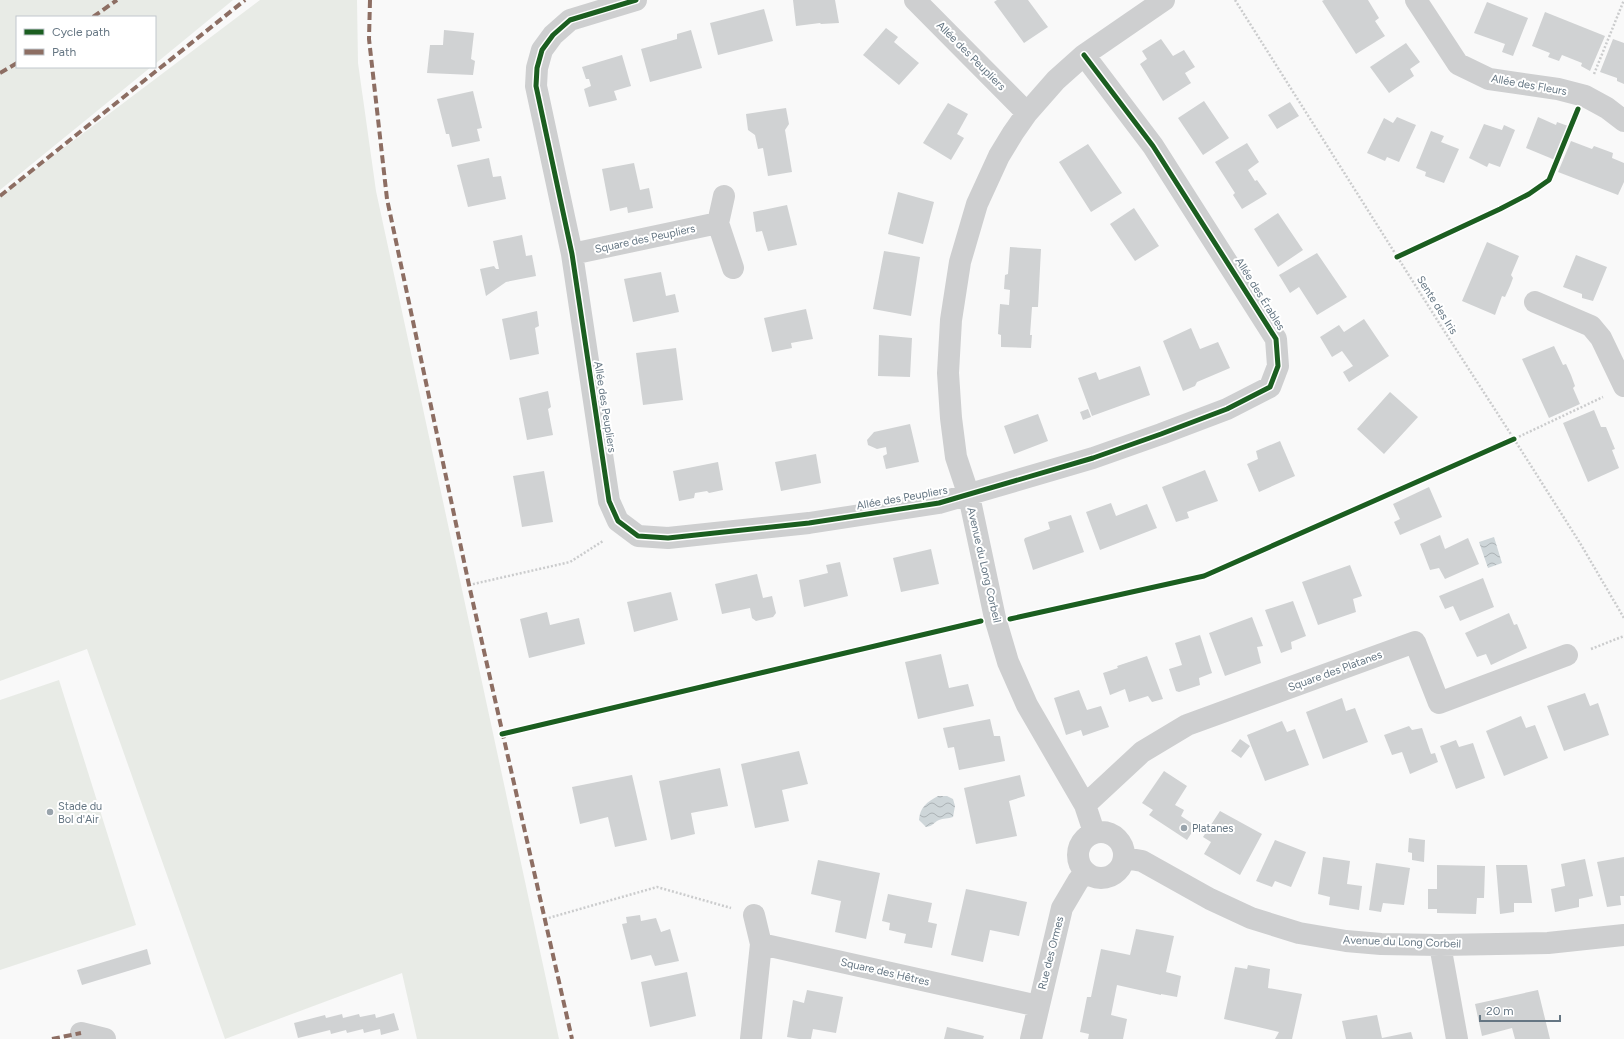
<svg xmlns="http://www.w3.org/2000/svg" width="1624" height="1039" viewBox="0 0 1624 1039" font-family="Figtree,sans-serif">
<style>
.green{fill:#e8ebe6}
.water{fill:url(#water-waves)}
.building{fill:#d0d2d3}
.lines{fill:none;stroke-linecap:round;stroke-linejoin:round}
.path{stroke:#cbcccd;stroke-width:2.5;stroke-dasharray:2 2;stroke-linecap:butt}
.minor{stroke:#cecfd0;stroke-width:22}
.quiet{stroke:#8d6e63;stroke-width:4;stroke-dasharray:8 4;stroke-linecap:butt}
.cycleway-casing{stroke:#fff;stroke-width:8}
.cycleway{stroke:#1b5e20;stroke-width:5}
.poi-dot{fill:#99a4ac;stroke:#fff;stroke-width:1.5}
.labels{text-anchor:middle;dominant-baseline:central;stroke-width:4;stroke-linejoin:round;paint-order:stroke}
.street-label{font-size:11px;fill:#657683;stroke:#fff}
.poi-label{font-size:11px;fill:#657683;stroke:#fff;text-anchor:start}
</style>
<defs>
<pattern id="water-waves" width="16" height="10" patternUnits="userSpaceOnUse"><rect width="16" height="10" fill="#ced6d9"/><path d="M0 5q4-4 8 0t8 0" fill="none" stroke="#abb2b5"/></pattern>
</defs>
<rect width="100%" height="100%" fill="#f9f9f9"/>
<path class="green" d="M0,0H233L155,64V17H17V67H151L0,190Z
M260,0H357L358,63L376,191L559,1039H417L402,973L225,1039L87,649L0,681V196Z
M59,680L136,925L0,970V700Z"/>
<path class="water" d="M1494,537L1502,563L1488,568L1479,542Z
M938,796H947L953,799L955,806L953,817C948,819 943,818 939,820C933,823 933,826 926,827L919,820C920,807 927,802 938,796Z"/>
<path class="building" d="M793,0H835L839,23L821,24L820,23L796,26Z
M997,0H1028L1048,27L1024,43L994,2Z
M1324,0H1368L1379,18L1375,21L1385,36L1356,54L1322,1Z
M1487,2L1528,18L1513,56L1502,52L1505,44L1474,33Z
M764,9L773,41L718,55L710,23Z
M1545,12L1605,36L1590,71L1581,66L1582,63L1562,55L1559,61L1548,57L1550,53L1532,46Z
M886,28L898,37L894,42L919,63L899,85L863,55Z
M444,30L474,33L471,59L475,61L473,75L427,73L430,45H443Z
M691,30L702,68L650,82L641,49L677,39V34Z
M1161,39L1173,56L1184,50L1195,67L1185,73L1191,83L1163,101L1140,64L1147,59L1142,51Z
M1613,39L1624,43V84L1617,81V78L1600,72Z
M1406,43L1420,62L1410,69L1414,76L1389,93L1370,67Z
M622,55L631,86L614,91L617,100L589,107L584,89L591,86L589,79H586L582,67Z
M473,91L482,128L477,129L480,141L452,147L449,134H446L437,99Z
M1204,101L1229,138L1203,155L1178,118Z
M1290,102L1299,116L1277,129L1268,115Z
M948,103L968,114L957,134L964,138L951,160L923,143Z
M786,108L789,124L785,130L792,172L768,176L763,148L758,149L755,135L748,130L746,114Z
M1397,117L1416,125L1399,162L1387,157L1385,161L1367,153L1384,118L1393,123Z
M1538,117L1556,125L1557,122L1568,126L1555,160L1526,148Z
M1484,124L1502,130L1504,125L1515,130L1500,167L1489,163L1487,167L1469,158Z
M1431,131L1444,136L1441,142L1459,149L1444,183L1425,176L1426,172L1416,168Z
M1571,141L1592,149L1594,146L1613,153L1612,158L1624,163V182L1618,195L1558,172Z
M1247,143L1259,162L1248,170L1255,181L1257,180L1267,194L1242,209L1233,195L1235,193L1215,162Z
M1088,144L1122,193L1091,212L1059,162Z
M489,158L493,177L501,176L506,199L468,207L457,165Z
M634,163L640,190L649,188L653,208L628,213L627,207L610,211L602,169Z
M898,192L934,202L923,244L888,234Z
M787,205L797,245L768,251L762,231L756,232L753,212Z
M1134,208L1159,246L1135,261L1110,224Z
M1278,213L1303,250L1278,267L1254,229Z
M522,235L526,256L532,255L536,276L506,282L486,296L480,269L494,266L496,269H499L493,241Z
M1487,242L1519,256L1511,275L1513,278L1510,286L1505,297L1502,296L1495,315L1462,301Z
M1010,247L1041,249L1038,307H1032L1030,335H1032L1031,348L1001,347V335L998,334L1000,304L1009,305L1010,290L1004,289L1005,275L1008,274Z
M884,251L920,257L911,316L873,309Z
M1317,253L1347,297L1317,315L1299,287L1290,293L1279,275Z
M1576,255L1607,267L1593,301L1582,298V294L1563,287Z
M661,272L666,296L675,294L679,312L633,322L624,279Z
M806,309L813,339L791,343L792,348L772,352L764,318Z
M537,311L539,326L535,328L539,354L510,360L502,319Z
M1364,319L1389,356L1349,382L1343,372L1353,366L1342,351L1332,357L1320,337L1339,325L1344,332Z
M1191,328L1200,349L1218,342L1230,368L1197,382L1195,386L1183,391L1163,341Z
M879,335L912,338L910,377L878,376Z
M1554,346L1563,365L1566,364L1571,375L1575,386L1573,388L1580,404L1549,418L1522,359Z
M676,348L683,400L643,405L636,353Z
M1140,366L1150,395L1092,416L1078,378L1096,372L1099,380Z
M548,391L551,407L548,409L553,435L527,440L519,398Z
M1390,392L1418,417L1384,454L1357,429Z
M1088,409L1091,417L1083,420L1080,412Z
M1594,410L1601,427H1606L1615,449L1612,450L1619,468L1588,482L1563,423Z
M1038,414L1048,441L1014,454L1004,426Z
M910,424L919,462L886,469L883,456L887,454L886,447L877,449L868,445L867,440L874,432Z
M1280,441L1295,476L1259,492L1247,464L1258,459L1256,451Z
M816,454L821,483L781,491L775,462Z
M718,462L723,490L709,493L707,491L695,493L694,498L679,501L673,471Z
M1205,470L1218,501L1187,512L1189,518L1176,522L1162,487Z
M544,471L553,522L522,527L513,476Z
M1429,487L1442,517L1400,535L1394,522L1400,519L1393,504Z
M1111,503L1116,516L1147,504L1157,528L1100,550L1086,512Z
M1071,515L1084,552L1033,570L1024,540L1025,538L1050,529L1048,522Z
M1440,535L1445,549L1468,538L1479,564L1445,579L1439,568L1430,570L1420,544Z
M931,549L939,584L901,592L893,558Z
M840,562L848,596L804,607L799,580L828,573L826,565Z
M1350,565L1362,596L1353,599L1356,612L1318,625L1302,582Z
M757,574L763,598L772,596L776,613L773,617L756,621L752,618L750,608L722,614L715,584Z
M1483,578L1494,607L1460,621L1453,606L1445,609L1439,596Z
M671,592L678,620L634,632L627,602Z
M1293,601L1306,636L1291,642L1292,649L1281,653L1265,610Z
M547,612L550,625L579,618L585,644L529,658L520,619Z
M1509,613L1514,625L1517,624L1527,648L1491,665L1486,654L1477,657L1465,633Z
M1252,617L1263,646L1257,647L1261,663L1225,676L1209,633Z
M1200,635L1212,673L1199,678L1200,685L1179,692L1176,691L1169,669L1182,665L1175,643Z
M941,654L949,688L968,684L974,706L918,719L905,662Z
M1147,656L1163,699L1152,702L1148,696L1129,702L1125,689L1110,695L1103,673L1118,668L1117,666Z
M1079,690L1087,710L1101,706L1109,727L1083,736L1081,730L1066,735L1054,698Z
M1585,693L1590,706L1598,703L1609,735L1564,751L1547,706Z
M1342,698L1346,711L1355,708L1368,742L1323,759L1306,712Z
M1521,716L1526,728L1535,725L1548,758L1504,776L1486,731Z
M990,719L994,736H1000L1005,761L959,770L954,747L948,748L943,728Z
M1282,721L1287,732L1295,729L1309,765L1265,781L1247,735Z
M1409,726L1412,730L1422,728L1431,754L1435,753L1438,762L1410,774L1402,752L1392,755L1384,735Z
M1240,739L1250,746L1241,758L1231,751Z
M1456,740L1459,747L1473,743L1485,778L1456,789L1440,746Z
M799,751L808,784L782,790L789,821L755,828L741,764Z
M720,768L728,806L691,813L695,834L671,840L659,781Z
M1164,771L1187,786L1175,805L1184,810L1181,816L1196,826L1187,840L1149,815L1153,810L1142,803Z
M632,775L647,840L615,847L608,817L580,824L572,787Z
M1020,775L1025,796L1009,801L1017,836L976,844L964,788Z
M1220,811L1262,834L1240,875L1204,854L1211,842L1203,837Z
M1409,838L1425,840L1424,862L1412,860V853L1408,852Z
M1275,840L1306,852L1291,887L1275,881L1272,887L1256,881Z
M1323,857L1350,861L1347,884L1362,886L1359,910L1329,905L1330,897L1318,894Z
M1624,857V896H1620L1621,905L1607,907L1597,862Z
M1585,859L1593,896L1579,899V907L1555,912L1551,889L1565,886L1561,864Z
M818,860L880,873L866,939L835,932L841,901L811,894Z
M1376,863L1410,868L1404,905L1383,903L1381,912L1369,910Z
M1437,865L1485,866L1484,898H1477L1476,914L1437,913V909H1428V889H1437Z
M1496,865H1527L1532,903H1514V912L1500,914Z
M966,889L1027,902L1019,936L990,930L983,962L951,955Z
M888,894L932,903L928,922L937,924L932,948L904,943L906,934L889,930L890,923L882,921Z
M640,915L641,921L656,918L661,932L670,929L679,961L655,966L651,955L631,960L622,924L627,923L626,917Z
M1136,929L1174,936L1166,972L1181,976L1177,997L1161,994V995L1117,985L1111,1015L1127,1019L1123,1039H1088L1089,1034L1080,1032L1087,997H1091L1101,949L1130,955Z
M147,949L151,964L82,985L77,970Z
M1248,965L1270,969L1268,988L1302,994L1292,1039H1275L1279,1032L1224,1019L1235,967L1247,969Z
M687,972L696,1016L650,1027L641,982Z
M807,990L843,997L836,1033L813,1029L811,1039H799L787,1037L793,1000L804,1003Z
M1538,990L1550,1039H1515L1512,1028L1482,1036L1475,1004Z
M394,1013L399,1030L381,1035L380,1029L364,1033L363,1029L347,1033L346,1030L331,1034L330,1030L298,1038L294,1023L325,1015L326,1018L342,1014L343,1018L359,1014L360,1017L375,1014L376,1018Z
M1377,1015L1382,1038L1411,1032L1413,1039H1346L1342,1021Z
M947,1027L984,1036L983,1039H944Z"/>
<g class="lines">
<path class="path" d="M1235,0L1441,326L1514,439L1580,543L1624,618
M1594,74L1624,0
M1397,257L1500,209L1529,194L1549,180L1574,118
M469,585L570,562L603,541
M1021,617L1204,576L1514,439L1603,397
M1591,649L1624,636
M545,919L657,887L731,908"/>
<path class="minor" d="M636,0L570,20L553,35L542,50L537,68L536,86L572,254L609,501L618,521L638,536L668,538L809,523L939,503L1093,458L1161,434L1227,409L1270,387L1278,366L1276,339L1153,146L1084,55
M915,0L1027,113
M1416,0L1458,64L1489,79L1558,89L1585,96L1607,108L1624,121
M718,223L733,268
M572,254L718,223L724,196
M1535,302L1591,326L1601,338L1624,386
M1085,805L1142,752L1187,725L1415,642L1439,703L1567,655
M1078 855a23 23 0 1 1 46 0a23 23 0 1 1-46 0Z
M1094,832L1085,805L1027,705L1008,662L995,618L969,496L956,457L951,418L948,373L951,320L960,262L977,204L999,156L1013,133L1027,113L1056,80L1084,55L1164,0
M1125,858L1142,861L1210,899L1251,918L1299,933L1346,941L1381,944L1440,945L1548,943L1624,935
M754,915L761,944L1038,1006
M1440,945L1457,1039
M81,1033L105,1039
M751,1039L761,944
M1031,1039L1062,908L1078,881L1085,872"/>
<path class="quiet" d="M370,0L369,39L387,199L469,585L572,1039
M93,17L117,0
M0,73L17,63
M0,196L245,0
M52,1039L81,1033"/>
<g class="cycleway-casing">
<path id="cycleway" d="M636,0L570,20L553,35L542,50L537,68L536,86L572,254L609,501L618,521L638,536L668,538L809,523L939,503L1093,458L1161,434L1227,409L1270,387L1278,366L1276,339L1153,146L1084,55
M1397,257L1500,209L1529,194L1549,180L1578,109
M1010,619L1204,576L1514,439
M502,734L981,621"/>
</g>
<use href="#cycleway" class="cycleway"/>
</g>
<g class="poi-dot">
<circle cx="50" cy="812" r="4"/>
<circle cx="1184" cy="828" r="4"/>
</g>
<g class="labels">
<g class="street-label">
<text transform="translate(971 56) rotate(45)">Allée des Peupliers</text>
<text transform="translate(1529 85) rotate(10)">Allée des Fleurs</text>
<text transform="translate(645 239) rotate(-12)">Square des Peupliers</text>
<text transform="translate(1260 294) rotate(58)">Allée des Érables</text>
<text transform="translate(1437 305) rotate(58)">Sente des Iris</text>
<text transform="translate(605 407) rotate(81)">Allée des Peupliers</text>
<text transform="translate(902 498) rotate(-10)">Allée des Peupliers</text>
<text transform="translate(984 565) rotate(77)">Avenue du Long Corbeil</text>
<text transform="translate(1335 671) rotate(-20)">Square des Platanes</text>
<text transform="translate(1402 942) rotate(2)">Avenue du Long Corbeil</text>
<text transform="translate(1051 953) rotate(-76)">Rue des Ormes</text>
<text transform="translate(885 972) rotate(13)">Square des Hêtres</text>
</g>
<g class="poi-label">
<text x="58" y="806">Stade du<tspan x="58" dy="13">Bol d'Air</tspan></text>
<text x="1192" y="828">Platanes</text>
</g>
</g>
<rect x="16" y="16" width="140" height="52" fill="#ffffff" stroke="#c1c8cd"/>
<rect x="24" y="29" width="20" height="6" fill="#1b5e20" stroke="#c1c8cd"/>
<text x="52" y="36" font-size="12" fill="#657683">Cycle path</text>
<rect x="24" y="49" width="20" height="6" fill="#8d6e63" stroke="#c1c8cd"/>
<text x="52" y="56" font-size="12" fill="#657683">Path</text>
<path d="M1480 1015v6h80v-6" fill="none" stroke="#657683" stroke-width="2"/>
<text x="1486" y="1015" font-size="12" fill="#657683" stroke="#ffffff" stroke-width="3" paint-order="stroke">20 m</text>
</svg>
